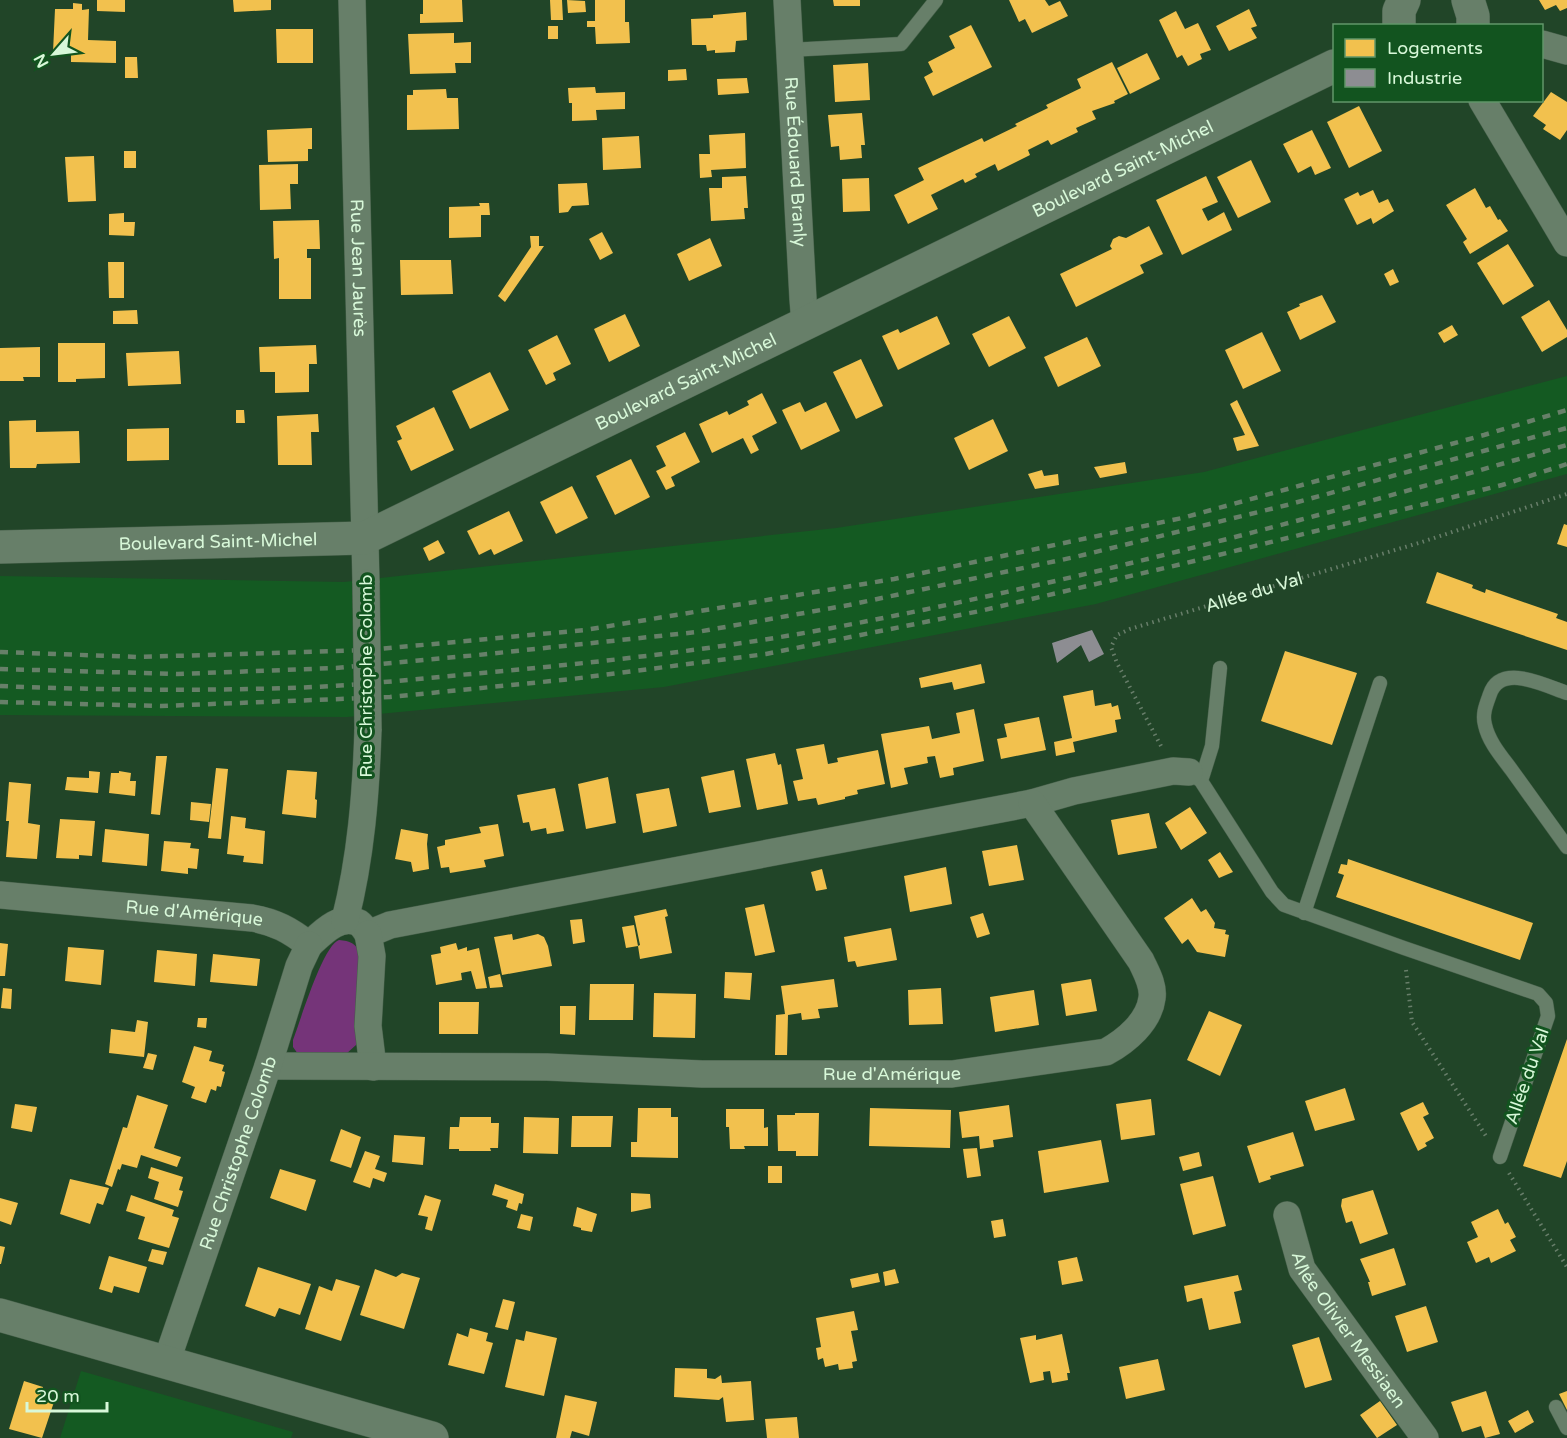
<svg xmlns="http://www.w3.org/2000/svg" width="1567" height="1438" viewBox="0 0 1567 1438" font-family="'Varela Round',sans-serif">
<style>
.built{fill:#145a22}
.green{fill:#753479}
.homes{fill:#f2c14e}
.industry{fill:#8d8d92}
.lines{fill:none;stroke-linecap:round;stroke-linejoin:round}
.service-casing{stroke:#445e48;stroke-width:15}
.minor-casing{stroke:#445e48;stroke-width:28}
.tertiary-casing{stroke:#445e48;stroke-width:34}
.secondary-casing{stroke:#445e48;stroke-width:34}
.path{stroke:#687e6a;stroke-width:4;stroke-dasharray:1.5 4.5;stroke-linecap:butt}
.service{stroke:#677f69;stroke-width:14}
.minor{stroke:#677f69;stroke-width:27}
.tertiary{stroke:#677f69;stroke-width:33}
.secondary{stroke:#677f69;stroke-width:33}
.rail{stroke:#678069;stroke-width:4.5;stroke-dasharray:8 8;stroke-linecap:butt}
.minor-bridge-casing{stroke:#445e48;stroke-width:28;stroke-linecap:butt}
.minor-bridge{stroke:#677f69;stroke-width:27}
.labels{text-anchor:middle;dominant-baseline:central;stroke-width:6;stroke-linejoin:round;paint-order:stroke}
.street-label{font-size:18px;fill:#d8f8d9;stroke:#12541f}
</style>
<rect width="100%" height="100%" fill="#214528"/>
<path class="built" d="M1567,376V474L1096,604L664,687L347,717L0,715V576L344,582L836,528L1204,472Z
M81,1371L293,1432L291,1438H60Z"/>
<path class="green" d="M339,940C350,941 356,943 360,954L356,1045L346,1054H298L293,1047V1040C300,1022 323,945 339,940Z"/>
<path class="homes" d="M97,0H125V12L97,11Z
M233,0H271V10L234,12Z
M423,0H462L463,22L420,23V14H423Z
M550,0H562L563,20H551Z
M567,0L585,1L586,12L568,13Z
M595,0H625V22H629L630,43L596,44L595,27H587V21H595Z
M833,0H860V6H834Z
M1009,0H1045L1049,6L1060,1L1068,16L1032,33L1025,19L1019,22Z
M1539,0H1567V8L1560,11L1556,5L1545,10Z
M73,3L82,4V10L89,9L88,40L116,41V63L71,62V52H53L55,9H73Z
M1249,9L1257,26L1251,28L1257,38L1229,51L1216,26Z
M1176,11L1185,29L1198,23L1211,50L1200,54L1202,59L1188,66L1182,55L1177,58L1159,20Z
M746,12L747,40L736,41L735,52L715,53V50L707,51L706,45H692L691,19L713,18V15Z
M971,25L992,67L933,96L924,77L933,72L928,62L955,48L949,36Z
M548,26H558V39H548Z
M276,29H313V63H277Z
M454,33V43L471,42V63H455L456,73L410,74L408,34Z
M1147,53L1160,79L1130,94L1117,68Z
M125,57H137L138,78H125Z
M1112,62L1128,94L1114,101L1115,103L1092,111L1096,119L1076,128L1078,132L1051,145L1048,140L1028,150L1030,155L998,171L995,164L975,174L977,177L965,183L963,179L931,195L938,209L908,224L894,195L924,180L918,168L982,138L984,142L1017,126L1015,124L1048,108L1046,105L1081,88L1077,79Z
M868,63L870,100L835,102L833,65Z
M686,69L687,80L668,81V70Z
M747,78L749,93L718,95L717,79Z
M595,87L596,93L625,92V109L596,110L597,120L572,121V103H569L568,88Z
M446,89L447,98H458L459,129L407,130V95H413V90Z
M1551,92L1567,102V130L1560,140L1543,129L1546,125L1533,116Z
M1359,106L1382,151L1349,168L1327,122Z
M862,113L865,145H861L862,158L840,160L839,146L831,147L828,115Z
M312,128V149H308V161L268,162L267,130Z
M1312,130L1331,168L1315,175L1311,166L1298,173L1283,144Z
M745,133L746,168L711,170L712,177L700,178L699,154H710L709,135Z
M639,136L641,168L603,170L602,138Z
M124,151H136V168H124Z
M94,156L96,201L68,202L65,157Z
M1251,160L1271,202L1238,218L1217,177Z
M298,164V184H290L291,209L260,210L259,165Z
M746,176L748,208H744L745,219L711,221L709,188H722V177Z
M1206,176L1218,202L1202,209L1208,221L1224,212L1232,230L1182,255L1156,200Z
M869,178L870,211L843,212L842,179Z
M587,183L589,205L572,206L568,212L559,213L558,184Z
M1475,188L1486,208L1490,206L1498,220L1500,219L1508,231L1470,254L1463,242L1467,239L1446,205Z
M1373,190L1379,203L1388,199L1394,211L1373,224L1371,218L1357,225L1344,199L1358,192L1360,196Z
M479,203H489L490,215H481V237L449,238V207L480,206Z
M124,213V222H135L134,236L109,235V214Z
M319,220L320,249H307V258H311V299H279V258L274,259L273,221Z
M1149,226L1163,254L1140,265L1144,273L1076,307L1060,274L1112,249L1110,246L1113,239L1119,236L1126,238Z
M602,232L613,253L600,260L589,239Z
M530,236H539V246H544L505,302L498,296L531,247Z
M710,238L722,266L689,281L677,254Z
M1508,244L1534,286L1503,305L1477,263Z
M400,260H451L453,294L401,295Z
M108,262H124V298H109Z
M1393,269L1399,282L1390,286L1384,274Z
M1322,295L1336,322L1300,340L1287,312L1300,306L1299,304Z
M1549,300L1567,330V337L1542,352L1521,317Z
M137,310L138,324H113V311Z
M625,314L640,346L609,362L594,329Z
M937,316L950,344L898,370L882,336L898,329L900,333Z
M1009,316L1026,348L989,367L972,334Z
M1452,325L1458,335L1444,343L1438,333Z
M1262,332L1281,371L1243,389L1225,350Z
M557,335L571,364L553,373L556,380L546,385L528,350Z
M1087,337L1101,366L1058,387L1044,357Z
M58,343H105V378L76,379V382H58Z
M316,345L317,364H309V392L275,393V372H260L259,347Z
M40,347V377H23L24,381H0V348Z
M179,351L181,384L128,386L126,353Z
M861,359L883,406L856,419L833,372Z
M490,372L509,410L470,429L452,391Z
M762,393L777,423L752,436L759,450L751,454L743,438L712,453L699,424L727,411L729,415L749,405L747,401Z
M1237,400L1259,446L1237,451L1233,438L1245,435L1230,404Z
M800,402L805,412L826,402L840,431L801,450L782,410Z
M434,407L454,450L411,471L397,441L402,439L396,426Z
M236,410H244L245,423H236Z
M318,414L319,432H311L312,465H278L277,416Z
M993,419L1008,451L969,470L954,438Z
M36,420V432L79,431L80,463L37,464L36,468H10L9,421Z
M169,428V460L127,461V429Z
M685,432L700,462L671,477L675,486L666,490L656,471L666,466L656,446Z
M631,459L650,497L615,515L596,476Z
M1125,462L1127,473L1100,478L1094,467Z
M1042,470L1044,476L1058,474L1059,485L1035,489L1028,474Z
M572,486L588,518L556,534L540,502Z
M509,511L523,541L494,555L491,549L479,555L467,531Z
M1564,524L1567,525V547L1557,544Z
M438,540L445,553L429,561L423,548Z
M1437,572L1473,585L1472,588L1485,593L1486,589L1558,614L1556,618L1567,622V650L1426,603Z
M1285,651L1357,673L1332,745L1261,721Z
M981,664L985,683L954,690L952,682L921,688L919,678Z
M1093,690L1095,706L1111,703L1112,707L1118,705L1121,719L1115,720L1117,732L1073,742L1075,752L1056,756L1054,742L1072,738L1063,696Z
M974,709L984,761L953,768L954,775L940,778L935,756L927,757L928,763L904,768L908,784L891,788L881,734L929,726L932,739L960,733L956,713Z
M1039,717L1046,750L1001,759L997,739L1007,737L1004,724Z
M824,744L828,764L838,762L837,758L878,750L885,784L857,790L858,794L845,797V799L818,805L816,798L798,801L793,781L803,779L796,749Z
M775,753L778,765L781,764L788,804L757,810L746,759Z
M156,756H167L160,815L151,814Z
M216,768L228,769L221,839L208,838Z
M287,770L317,772L315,799L317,800L316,818L282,814Z
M734,770L741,807L709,813L701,777Z
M89,771L100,772L98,793L65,790L67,777L89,778Z
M119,771L131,773L130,781H136L135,796L109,793L111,773H119Z
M608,777L616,823L586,829L578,784Z
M9,782L31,784L28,823L40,825L37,859L6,857L9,821H6Z
M555,788L564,831L547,834L546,828L531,831L529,822L523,823L517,795Z
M669,788L677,826L643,833L636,794Z
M191,802L211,804L209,822L190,820Z
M1190,807L1207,833L1181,850L1165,823Z
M1149,813L1157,848L1118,855L1111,820Z
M231,816L246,818L245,828L265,831L263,864L243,862L244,856L227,854Z
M60,819L95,821L92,856L79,855V859L56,858Z
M498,824L504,856L484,860L486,867L450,873L449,867L441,868L437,847L445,845V840L481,833L479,827Z
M105,829L149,834L147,866L102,862Z
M401,829L428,834L427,844L429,869L413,872L411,862L395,859Z
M164,841L191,843L190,848L199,849L197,869L188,868V874L161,871Z
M1017,845L1024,880L989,886L982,851Z
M1220,852L1233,872L1219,878L1208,860Z
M1348,859L1533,923L1520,960L1336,897L1344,875L1338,873L1341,864L1347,865Z
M946,867L952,904L910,912L904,876Z
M822,869L827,889L816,891L811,872Z
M1192,898L1201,912L1206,909L1215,923L1214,928L1226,930L1225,934L1229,935L1225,957L1197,952L1188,939L1182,944L1164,918Z
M764,904L775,952L755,956L745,908Z
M666,909L668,916L665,917L672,953L640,959L638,946L640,945L634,916Z
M983,913L990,934L977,938L970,917Z
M582,919L585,942L573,944L570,920Z
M634,925L638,946L626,948L622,927Z
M891,928L897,960L857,967L855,961L848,962L844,937Z
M512,934L513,940L538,934L544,937L548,946L552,966L502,975L494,937Z
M0,943L8,944L5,976H0Z
M456,943L458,950L467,947V951L479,948L487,988L476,989L471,971L461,973L462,980L436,985L431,955L441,953L440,947Z
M68,947L104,950L101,985L65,981Z
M157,950L197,954L195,986L154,982Z
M213,954L260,959L257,986L210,982Z
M725,972L752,973L750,1000L724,998Z
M500,974L503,987L490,988L488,977Z
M834,979L838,1007L818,1009L820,1018L802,1020L801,1013L788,1015L787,1055H775L776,1015L785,1014L781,986Z
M1091,979L1097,1011L1066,1016L1061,984Z
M590,984H634L633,1020H589Z
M3,988L12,989L11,1009L1,1008Z
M941,988L943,1024L909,1025L908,990Z
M1034,990L1039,1025L995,1032L990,997Z
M654,993L696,994L695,1038L653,1037Z
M439,1002H479L478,1034H439Z
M560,1006H576L575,1035L560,1034Z
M1209,1011L1242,1025L1220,1076L1187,1060Z
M198,1018H207L206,1028L197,1027Z
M137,1020L148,1022L144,1057L109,1053L111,1029L135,1032Z
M1567,1039V1161L1561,1178L1523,1166Z
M194,1046L212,1051L209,1061L224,1065L222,1071L225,1072L221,1087L217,1086L216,1091L211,1089L206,1103L191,1098L195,1087L182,1082Z
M148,1053L157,1055L153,1070L143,1068Z
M1345,1088L1355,1120L1315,1131L1305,1101Z
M137,1095L168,1105L154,1148L181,1157L177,1167L141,1155L137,1168L122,1164L120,1170L118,1169L112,1187L105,1184L123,1127L127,1128Z
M1151,1099L1155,1135L1121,1140L1116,1104Z
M1423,1102L1429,1114L1423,1117L1434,1138L1425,1143L1427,1146L1418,1151L1400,1113Z
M15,1104L37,1107L32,1132L11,1128Z
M1009,1105L1013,1137L993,1140L994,1147L980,1149L979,1136L962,1138L959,1112Z
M638,1108H671V1117H678V1158L631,1157V1142H637Z
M870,1108L951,1110L950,1148L869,1146Z
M726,1109H764V1128L768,1127V1146H744L745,1149H730L729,1127H726Z
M795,1113H819L818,1156H796V1151H778L777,1115H795Z
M572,1116H613L611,1147H571Z
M460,1117H491V1123H499L498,1148H490L491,1151H459V1149H449L450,1127H459Z
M524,1117L559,1118L558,1154L523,1153Z
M341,1129L361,1137L351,1168L330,1161Z
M1293,1132L1304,1166L1270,1176L1271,1179L1259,1183L1247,1146Z
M394,1135L425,1137L423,1165L392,1162Z
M1101,1140L1109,1182L1044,1193L1038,1151Z
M977,1148L981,1176L967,1178L963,1149Z
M365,1151L380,1156L375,1169L387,1173L384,1182L373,1178L370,1188L353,1182Z
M1199,1152L1202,1166L1183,1171L1179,1157Z
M768,1166H782V1183H768Z
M151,1167L183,1177L179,1190L183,1191L178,1207L154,1199L159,1182L148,1178Z
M280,1169L316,1180L306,1211L270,1198Z
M1213,1176L1226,1226L1193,1235L1180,1184Z
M70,1179L109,1188L103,1205L97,1203L90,1224L60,1214Z
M495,1184L524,1194L522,1204L519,1203L517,1211L506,1207L508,1200L492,1195Z
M1373,1190L1388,1234L1360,1244L1352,1221L1346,1223L1341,1206L1342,1199Z
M631,1193L650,1194L651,1208L631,1212Z
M131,1195L174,1210L172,1216L179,1218L169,1248L138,1239L145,1217L126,1211Z
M425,1195L441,1200L432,1231L425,1229L428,1217L418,1215Z
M0,1198L18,1203L11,1225L0,1221Z
M577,1207L597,1214L592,1232L581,1230V1228L573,1226Z
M1498,1209L1505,1224L1508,1222L1516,1237L1510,1240L1516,1251L1491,1263L1489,1257L1476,1263L1467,1242L1478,1237L1471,1222Z
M521,1214L533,1217L530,1231L517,1228Z
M1003,1219L1006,1236L994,1238L991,1221Z
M0,1246L5,1247L1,1264H0Z
M1394,1248L1406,1285L1372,1296L1368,1282H1370L1360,1259Z
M152,1249L167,1252L163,1265L148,1261Z
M109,1256L147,1267L139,1293L114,1286L112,1293L99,1289Z
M1077,1257L1083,1281L1062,1285L1058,1261Z
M258,1267L311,1284L300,1315L279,1308L275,1317L245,1306Z
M375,1269L396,1277L402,1273L420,1278L404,1329L360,1315Z
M895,1269L899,1283L885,1286L883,1272Z
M878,1273L880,1282L852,1288L850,1279Z
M1238,1275L1242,1290L1234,1292L1241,1323L1209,1330L1202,1298L1187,1302L1184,1286Z
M336,1279L360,1286L341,1341L305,1329L319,1286L332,1291Z
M503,1299L515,1302L508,1330L495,1327Z
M1426,1306L1438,1342L1407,1352L1395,1316Z
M854,1311L858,1330L851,1331L857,1361L852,1362L853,1368L839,1370L838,1364L825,1367L823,1358L818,1360L816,1348L821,1347L816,1318Z
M470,1328L488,1333L486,1341L493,1343L484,1374L448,1365L457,1333L468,1337Z
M526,1331L557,1338L544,1396L505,1387L516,1339L524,1341Z
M1062,1334L1070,1373H1067L1068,1380L1052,1383L1050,1371L1043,1372L1044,1380L1030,1383L1020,1338L1036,1335V1340Z
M1319,1337L1332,1380L1305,1388L1292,1345Z
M1158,1359L1165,1390L1126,1399L1119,1367Z
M675,1368L707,1369V1378L715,1379L721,1375L722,1383L751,1381L754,1420L726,1422L723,1397L719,1400L674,1397Z
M24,1381L43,1387L40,1397L54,1402L42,1438L9,1429Z
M1486,1391L1500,1434L1485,1438L1481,1426L1462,1432L1451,1402Z
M1567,1391V1410L1559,1394Z
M565,1395L597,1402L589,1436L572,1431L570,1438H556Z
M1380,1401L1397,1425L1377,1438L1360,1415Z
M1528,1410L1534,1422L1515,1433L1508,1421Z
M797,1417L799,1438H767L765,1419Z"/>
<path class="industry" d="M1092,630L1104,654L1089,662L1081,645L1057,663L1052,643Z"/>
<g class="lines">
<g class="service-casing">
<path id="service" d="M789,50L901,44L936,0
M1567,693C1546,686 1501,662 1490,694C1486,705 1482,714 1485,725C1489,743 1503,758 1513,772C1531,797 1549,822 1567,847
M1189,772L1201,781L1272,892L1284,905L1404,948L1538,994L1546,1003L1548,1016L1500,1157
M1201,781L1212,746L1220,668
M1304,913L1380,683
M1556,1407L1567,1428"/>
</g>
<g class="minor-casing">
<g id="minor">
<path id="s2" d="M352,0L366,583"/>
<path id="s3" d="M787,0L803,299L804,312L808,323"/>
<path d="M1542,44L1567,51"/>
<path d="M1482,100L1567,243"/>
<path id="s4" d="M0,895L252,918C275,922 290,930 309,945C321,934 340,913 359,923C362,925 366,931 368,934L390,925L1032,803L1074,791L1173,771L1189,772"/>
<path d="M345,920C361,857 366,793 368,729"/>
<path d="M368,934L372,956L368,1026L373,1067"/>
<path id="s5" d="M268,1066L547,1067L702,1074H952L1106,1052C1126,1041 1149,1022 1152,998C1154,985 1146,972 1141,961L1032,803"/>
<path id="s6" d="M1287,1215L1302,1269L1425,1438"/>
<path id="s7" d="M166,1363L268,1066L299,966L309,945"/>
</g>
</g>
<g class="tertiary-casing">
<g id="tertiary">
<path d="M1468,0L1473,16V26"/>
<path d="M1399,26V11L1404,0"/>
<path id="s8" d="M0,547L365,538L1334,66"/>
</g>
</g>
<g class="secondary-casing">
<path id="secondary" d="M0,1315L432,1438"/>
</g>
<g class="path">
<path id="s1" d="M1161,746L1117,663L1111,647L1117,635L1130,629L1422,542L1567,494"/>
<path d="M1406,970L1412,1022L1486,1136"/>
<path d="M1509,1173L1567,1267"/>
</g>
<use href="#service" class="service"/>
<use href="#minor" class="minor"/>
<use href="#tertiary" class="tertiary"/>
<use href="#secondary" class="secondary"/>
<path class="rail" d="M0,652L139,657L368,650L585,630L894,579L1182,518L1484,435L1567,410
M0,669L178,674L336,668L478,655L697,632L849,605L1075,557L1287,505L1567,428
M0,686C96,690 192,691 288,688C360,686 432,677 504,671C610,661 716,649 821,630C1073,583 1321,517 1567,445
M0,702L161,706L390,697L572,679L766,654L980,611L1182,564L1502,485L1567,464"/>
<g class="minor-bridge-casing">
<path id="minor-bridge" d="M366,583L368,729"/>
</g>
<use href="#minor-bridge" class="minor-bridge"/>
</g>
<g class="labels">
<g class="street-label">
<text stroke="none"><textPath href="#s3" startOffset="162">Rue Édouard Branly</textPath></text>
<text stroke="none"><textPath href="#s8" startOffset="1208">Boulevard Saint-Michel</textPath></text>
<text stroke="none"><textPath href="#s2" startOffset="268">Rue Jean Jaurès</textPath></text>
<text stroke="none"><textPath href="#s8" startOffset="722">Boulevard Saint-Michel</textPath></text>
<text stroke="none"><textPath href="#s8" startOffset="218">Boulevard Saint-Michel</textPath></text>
<text stroke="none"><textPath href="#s1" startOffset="268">Allée du Val</textPath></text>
<text transform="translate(366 676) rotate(-90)">Rue Christophe Colomb</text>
<text stroke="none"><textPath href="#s4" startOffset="195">Rue d'Amérique</textPath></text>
<text stroke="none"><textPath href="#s5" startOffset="624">Rue d'Amérique</textPath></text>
<text transform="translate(1527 1076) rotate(-71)">Allée du Val</text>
<text stroke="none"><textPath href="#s7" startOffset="222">Rue Christophe Colomb</textPath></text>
<text stroke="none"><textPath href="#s6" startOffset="132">Allée Olivier Messiaen</textPath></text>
</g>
</g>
<rect x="1333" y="24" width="210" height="78" fill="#12541f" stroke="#619669" stroke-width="1.5"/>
<rect x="1345" y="39" width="30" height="18" fill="#f2c14e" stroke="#619669" stroke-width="1.5"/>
<text x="1387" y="54" font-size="18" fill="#d8f8d9">Logements</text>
<rect x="1345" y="69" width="30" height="18" fill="#8d8d92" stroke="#619669" stroke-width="1.5"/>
<text x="1387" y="84" font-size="18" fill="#d8f8d9">Industrie</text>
<g transform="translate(54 54) rotate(242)" stroke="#12541f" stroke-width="4.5" paint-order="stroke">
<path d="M0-4.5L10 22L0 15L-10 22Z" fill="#d8f8d9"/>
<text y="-9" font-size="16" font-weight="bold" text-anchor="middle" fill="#d8f8d9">N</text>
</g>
<path d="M27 1402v9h80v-9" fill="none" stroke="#d8f8d9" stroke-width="3"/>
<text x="36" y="1402" font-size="18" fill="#d8f8d9" stroke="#12541f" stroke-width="4.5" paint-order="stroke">20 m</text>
</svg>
